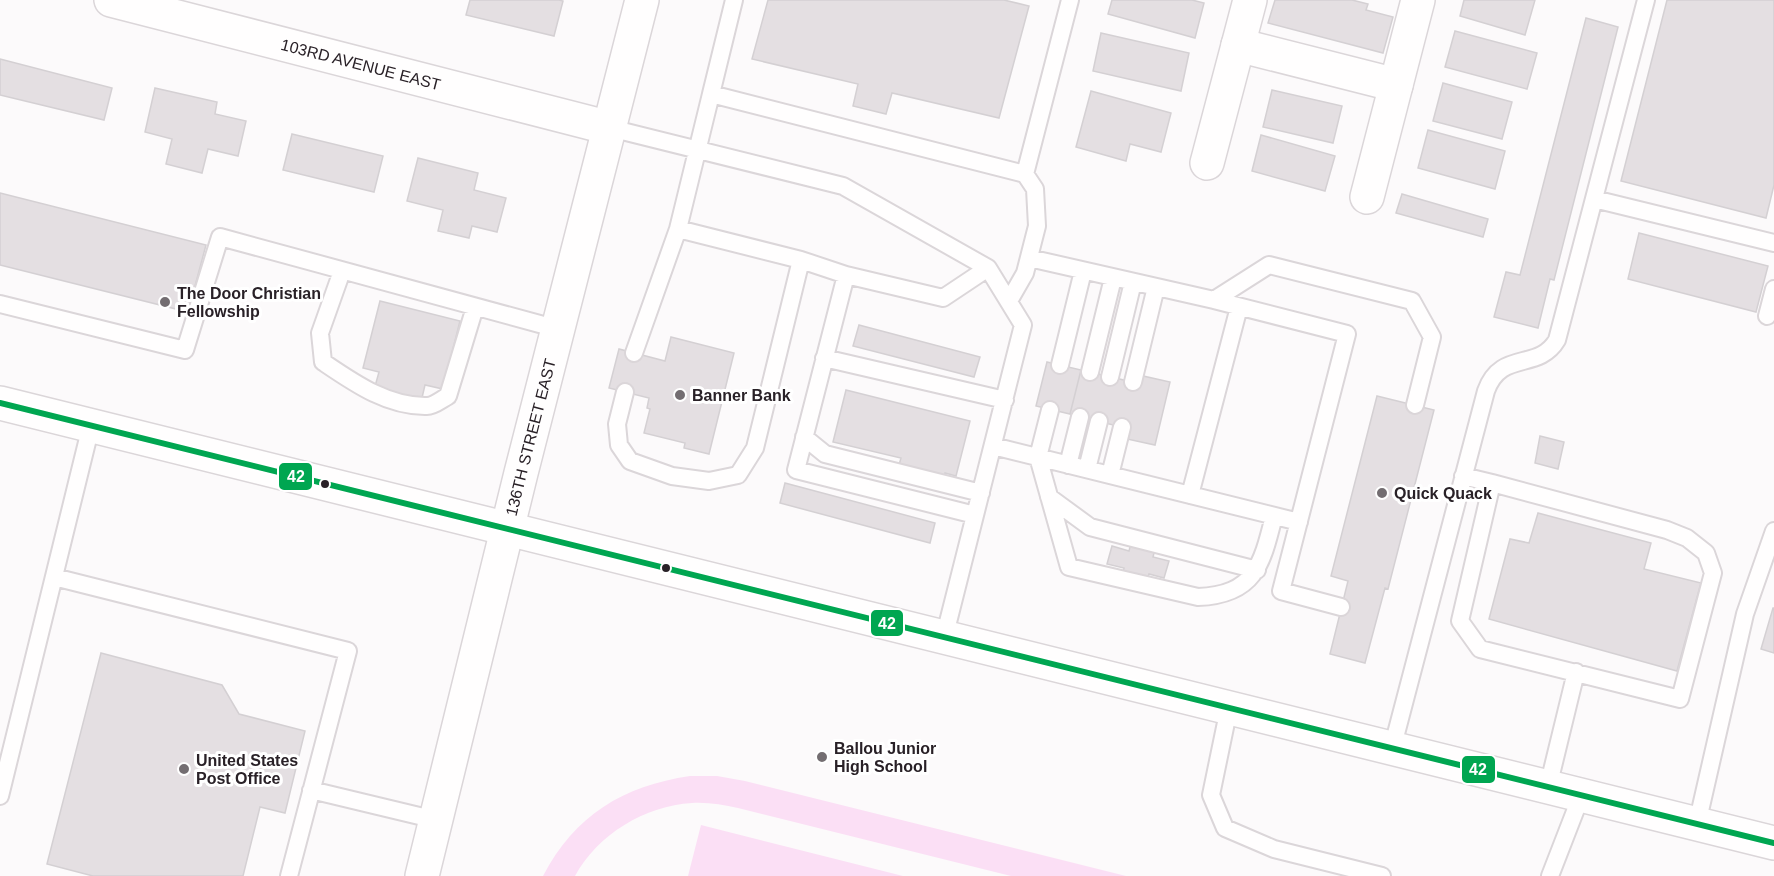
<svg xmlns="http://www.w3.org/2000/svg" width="1774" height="876" viewBox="0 0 1774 876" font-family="Helvetica,sans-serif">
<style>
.green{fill:#fbdff5}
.building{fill:#e4dfe2;stroke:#d4d0d3;stroke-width:1.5}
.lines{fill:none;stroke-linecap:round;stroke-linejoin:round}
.lane-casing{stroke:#dbd6d9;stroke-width:20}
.street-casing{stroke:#dbd6d9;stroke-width:36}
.secondary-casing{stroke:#dbd6d9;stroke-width:36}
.primary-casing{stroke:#dbd6d9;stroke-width:36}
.lane{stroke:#fffefe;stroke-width:16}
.street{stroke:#fffefe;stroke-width:33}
.secondary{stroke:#fffefe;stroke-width:33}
.primary{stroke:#fffefe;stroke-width:33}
.bus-1-casing{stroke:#fff;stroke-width:10}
.bus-1{stroke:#00a651;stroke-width:6}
.poi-dot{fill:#736d71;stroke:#fff;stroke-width:2}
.bus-dot{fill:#292127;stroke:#fff;stroke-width:2}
.labels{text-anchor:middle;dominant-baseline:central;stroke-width:6;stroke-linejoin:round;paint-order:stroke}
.street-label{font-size:16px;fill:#292127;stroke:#fff}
.poi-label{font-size:16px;font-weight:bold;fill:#292127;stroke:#fff;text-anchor:start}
.line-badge{stroke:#fff;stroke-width:2}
.badge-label{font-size:16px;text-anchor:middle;font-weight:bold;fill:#fff}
</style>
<rect width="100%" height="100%" fill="#fcfafb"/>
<path class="green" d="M690,776H717L745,781L1126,876H1011L738,808C723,805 708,802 692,803C645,806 598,834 575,876H543C575,815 623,786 690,776Z
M701,825L903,876H688Z"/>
<path class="building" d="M470,0H559L563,1L554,36L466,15Z
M768,0H1004L1029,6L999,118L892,93L886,114L853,106L858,84L752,59Z
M1112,0H1192L1204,3L1195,38L1108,14Z
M1275,0H1352L1368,4L1366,10L1393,17L1383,53L1268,23Z
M1464,0H1535L1525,35L1460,16Z
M1667,0H1774V185L1766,218L1621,181Z
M1586,18L1618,27L1554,280L1550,279L1538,328L1494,317L1506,272L1520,275Z
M1455,31L1537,53L1527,89L1445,67Z
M1101,33L1189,53L1181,91L1093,71Z
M0,59L112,88L104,120L0,95Z
M1443,83L1512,102L1502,139L1433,121Z
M155,88L217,102L215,114L246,121L238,156L208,149L202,173L166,164L172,139L145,132Z
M1272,90L1342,106L1333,143L1263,127Z
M1091,91L1171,113L1161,152L1130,144L1126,161L1076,147Z
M1428,130L1505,151L1495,189L1418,168Z
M292,134L383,156L374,192L283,170Z
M1261,135L1335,156L1325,191L1252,171Z
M418,158L478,173L474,190L506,198L497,232L472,226L469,238L438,231L443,210L407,201Z
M0,193L206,245L188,312L0,265Z
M1402,194L1488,219L1483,237L1396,213Z
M1639,233L1768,266L1756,312L1628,279Z
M380,301L460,321L443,389L425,385L421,402L374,390L379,372L363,368Z
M859,325L980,357L974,377L853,346Z
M671,337L734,353L709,454L684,448L685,443L644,433L650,409L647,408L649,398L609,388L619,349L665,361Z
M1047,362L1081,370L1070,414L1036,406Z
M1081,370L1141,384L1143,376L1170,382L1155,445L1127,439L1129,429L1070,414Z
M846,390L970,421L956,476L945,473L943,483L897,472L901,458L833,442Z
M1377,396L1434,410L1388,589L1385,588L1365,663L1330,654L1348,581L1331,576Z
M1540,436L1564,442L1558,469L1535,463Z
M785,483L935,523L930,543L780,503Z
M1538,513L1651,543L1644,569L1701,583L1677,671L1489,619L1510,539L1529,543Z
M1132,539L1156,545L1153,557L1169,561L1164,578L1149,574L1146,583L1122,577L1124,568L1107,564L1112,546L1129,551Z
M1773,608H1774V653L1761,649Z
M101,653L222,685L239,714L305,731L285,813L260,807L243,876H93L47,864Z"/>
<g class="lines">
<g class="lane-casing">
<path id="lane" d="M711,94L734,0
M610,128L843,186L988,268L1023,325L944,638
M1025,174L1070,0
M1594,199L1774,243
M678,229L801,260L846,275L796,470L975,515
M1029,258L1214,300L1347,334L1281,591L1341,607
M342,271L320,333L323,362C354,383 388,407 427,406C434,406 442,399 448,396L475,307
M846,275L943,298L988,268
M1214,300L1269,265L1412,301L1432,337L1415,405
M0,304L185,350L220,237L558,329
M1767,316L1774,289
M634,353L678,229L711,94L1025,174L1035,189L1037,226L1025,273L1009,301
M824,358L1005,400
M1060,365L1083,271
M1090,372L1113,278
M1110,377L1133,282
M1133,382L1156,287
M625,392L617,424L619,445L630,461L672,476L709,481L738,475L755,448L801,260
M1050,410L1038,457L1069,567L1198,597C1255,595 1262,564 1274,516
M804,437L825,454L981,493
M993,446L1299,522
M1068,465L1080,417
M1087,469L1099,421
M1110,475L1122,427
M1463,476L1492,483L1667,530L1687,538L1706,553L1713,573L1680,699L1480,649L1460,621L1492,483
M1190,495L1239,307
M1049,497L1090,527L1257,570
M54,577L348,651L289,876
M1229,708L1211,795L1225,828L1274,849L1382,876
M1392,749L1486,391C1501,349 1538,372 1557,340L1646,0
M1548,787L1576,672
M311,790L436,820
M0,796L91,426
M1697,824L1745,614L1774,531
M1550,876L1581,796"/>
</g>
<g class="street-casing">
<g id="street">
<path id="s1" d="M111,0L610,128"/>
<path d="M1238,45L1396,85"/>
<path d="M1207,163L1250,0"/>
<path d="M1367,197L1418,0"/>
</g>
</g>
<g class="secondary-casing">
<g id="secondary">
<path id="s2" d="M422,876L521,473L642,0"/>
</g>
</g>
<g class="primary-casing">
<path id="primary" d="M0,403L1774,843"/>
</g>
<use href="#lane" class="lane"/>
<use href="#street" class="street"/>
<use href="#secondary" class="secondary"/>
<use href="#primary" class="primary"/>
<g class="bus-1-casing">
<path id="bus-1" d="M0,403L1774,843"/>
</g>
<use href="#bus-1" class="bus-1"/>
</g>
<g class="poi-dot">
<circle cx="165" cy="302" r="6"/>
<circle cx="680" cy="395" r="6"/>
<circle cx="1382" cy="493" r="6"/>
<circle cx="822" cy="757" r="6"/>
<circle cx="184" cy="769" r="6"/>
</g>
<g class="bus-dot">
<circle cx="325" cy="484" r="5"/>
<circle cx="666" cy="568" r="5"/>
</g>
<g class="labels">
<g class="street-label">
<text stroke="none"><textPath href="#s1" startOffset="258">103RD AVENUE EAST</textPath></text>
<text stroke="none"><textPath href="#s2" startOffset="452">136TH STREET EAST</textPath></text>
</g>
<g class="poi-label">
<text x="177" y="293">The Door Christian<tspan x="177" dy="18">Fellowship</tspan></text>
<text x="692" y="395">Banner Bank</text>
<text x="1394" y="493">Quick Quack</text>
<text x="834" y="748">Ballou Junior<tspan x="834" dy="18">High School</tspan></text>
<text x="196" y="760">United States<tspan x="196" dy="18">Post Office</tspan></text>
</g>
</g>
<g class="line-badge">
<rect x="278" y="462" width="35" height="29" rx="6" fill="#00a651"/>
<rect x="870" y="609" width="34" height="28" rx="6" fill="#00a651"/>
<rect x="1461" y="755" width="35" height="29" rx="6" fill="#00a651"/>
</g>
<g class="badge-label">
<text x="296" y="482">42</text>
<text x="887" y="629">42</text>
<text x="1478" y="775">42</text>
</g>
</svg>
